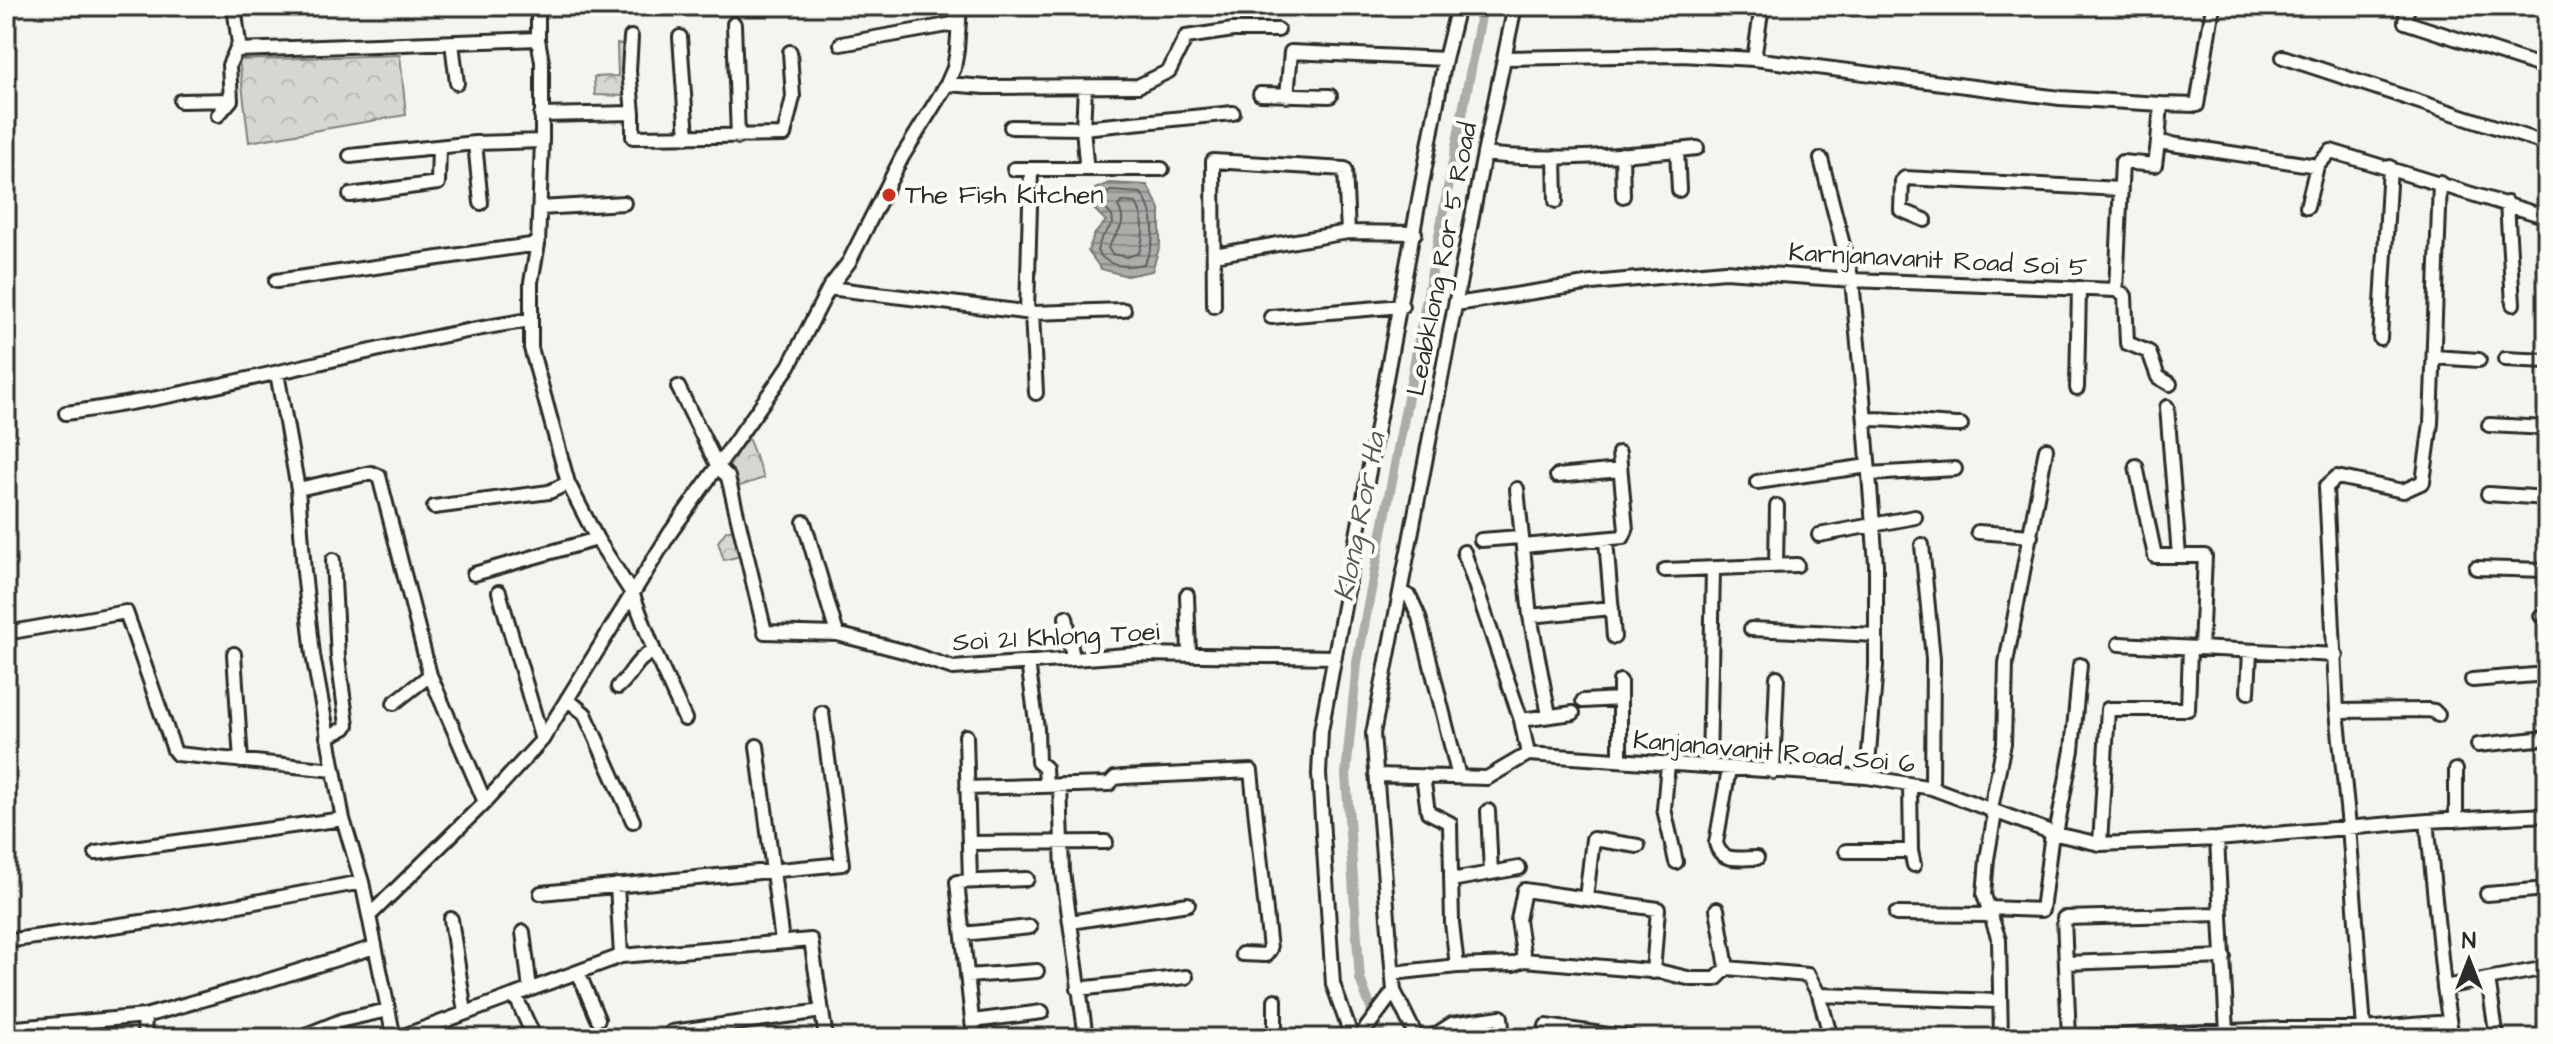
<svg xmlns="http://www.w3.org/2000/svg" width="2553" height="1044" viewBox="0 0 2553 1044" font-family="'Architects Daughter',sans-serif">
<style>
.forest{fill:url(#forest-crowns);stroke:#81807e;stroke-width:2}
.water{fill:url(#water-rules);stroke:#797877;stroke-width:2}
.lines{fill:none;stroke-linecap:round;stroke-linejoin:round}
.shore{stroke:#5f5f5d;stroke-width:2}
.canal{stroke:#adaca9;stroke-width:10}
.minor-casing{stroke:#2b2b2b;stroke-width:18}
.minor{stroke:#fdfcf7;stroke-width:12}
.poi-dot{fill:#c8321e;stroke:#fdfcf7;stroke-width:3}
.labels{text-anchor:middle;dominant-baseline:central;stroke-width:8;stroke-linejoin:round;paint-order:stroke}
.poi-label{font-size:26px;fill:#2b2b2b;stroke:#fdfcf7;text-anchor:start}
.street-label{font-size:26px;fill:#2b2b2b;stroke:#fdfcf7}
.water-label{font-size:28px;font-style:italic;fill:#585857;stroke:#fdfcf7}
</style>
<defs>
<pattern id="forest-crowns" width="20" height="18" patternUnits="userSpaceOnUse" patternTransform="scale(2)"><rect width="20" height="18" fill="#d7d6d2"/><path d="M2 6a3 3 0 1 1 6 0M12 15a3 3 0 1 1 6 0" fill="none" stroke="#b9b8b4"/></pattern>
<pattern id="water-rules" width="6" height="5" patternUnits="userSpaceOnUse" patternTransform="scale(2)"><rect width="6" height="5" fill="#adaca9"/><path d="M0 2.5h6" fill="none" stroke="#8d8c8a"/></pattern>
</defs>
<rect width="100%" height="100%" fill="#f5f4ef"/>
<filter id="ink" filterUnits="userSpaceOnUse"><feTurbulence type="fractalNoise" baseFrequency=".0125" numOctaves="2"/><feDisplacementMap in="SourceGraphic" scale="16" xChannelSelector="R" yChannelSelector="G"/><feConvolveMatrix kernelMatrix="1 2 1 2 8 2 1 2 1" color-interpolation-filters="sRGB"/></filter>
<g filter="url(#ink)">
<path class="forest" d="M617,44H624L625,96L595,95L594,77L618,76Z
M400,55L406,115L249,142L239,60Z
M747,435L764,478L737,487L729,467Z
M739,527L745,555L724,560L718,542L726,531Z"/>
<path class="water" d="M1109,183L1147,185L1160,209V245L1152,271L1127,276L1101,269L1088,251L1094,235L1106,221L1094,209L1095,189Z"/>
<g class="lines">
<path class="shore" d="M1111,191L1141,193C1156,214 1157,242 1144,264C1125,268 1109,268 1097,251L1101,239L1113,223L1112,216L1102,205L1103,195Z
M1122,202L1136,203C1145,218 1144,237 1139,253L1127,257L1112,254L1108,248C1116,231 1129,226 1118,206Z"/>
<path class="canal" d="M6,7L7,6
M1382,1038L1360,979L1357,938L1346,774L1357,663L1483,6"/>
<g class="minor-casing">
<path id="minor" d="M538,6V39L542,62V141L538,244L531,282V348L568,483L597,539L633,595L654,651L685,719
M2408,6L2405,22L2547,68
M734,24L738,137
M631,37L629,71L633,113
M680,37L687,137
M452,43L457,83
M841,44L959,23
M236,50L538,39
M2283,57L2547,144
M1505,58L1681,55L1754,59L2060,98L2161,104L2158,142
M1754,59L1762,6
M947,84L985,87L1138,86L1169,71L1186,37L1233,30H1278
M1085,88L1083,128L1086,162
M1260,94L1330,96
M1287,96L1291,52L1445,59
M181,101L231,100
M2161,104L2197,105L2213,6
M218,115L231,100L229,65L239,44L234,6
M541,115L633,113V137L784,135L793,97L790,52
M1011,127L1083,128L1233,113
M475,143L481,203
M1677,150L1679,190
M1484,154C1554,162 1627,155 1697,148
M1622,154L1623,196
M350,156L475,143L542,141
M1555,157L1556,201
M1821,159L1852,280L1863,397L1876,564V666L1867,777
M1014,169H1162
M350,195L438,183L439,147
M2507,203L2513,304
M2307,207L2317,166
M540,208L624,203
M1925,220L1901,210L1902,181L1905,178L2120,189
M1214,255L1348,232L1415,233
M276,281L538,244
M829,288L1032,313L1124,310
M2116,290L2125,296L2127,343L2149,352L2158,377L2170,384
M1456,304L1592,283L1725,271L1852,280L2116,290L2122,162L2155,165L2158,142L2317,166L2331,151L2547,217
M1214,306L1213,161L1345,169L1348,232
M1027,312L1031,169
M1032,313L1036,393
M1271,317L1402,306
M2380,338L2390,167
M2434,357L2479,360
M2505,359L2547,361
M277,373L298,489L304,572L313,655L334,770
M678,387L718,467L728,477L765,632L837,634L903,651L953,668L1140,654L1335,657
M2077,388L2079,288
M2167,407L2179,556H2205L2201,648
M66,413C223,392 374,344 530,320
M1865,419C1898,418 1929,425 1961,425
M2489,425L2547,428
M2136,466L2155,556H2179
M1869,474L1955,469
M1557,476L1620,470
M1757,482L1868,466
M298,489L371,473L379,476L430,675L485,802
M1517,489L1530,616L1549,715
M2488,494L2547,498
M434,507L549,492L568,483
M804,522L837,634
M1978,532L2031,536
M1819,535L1915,517
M1481,540L1520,537
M1606,540L1614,637
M1922,545L1933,659L1932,788
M1523,546L1623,537L1626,530L1619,453
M1464,552L1521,720L1528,754
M1776,566L1777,506
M2476,568L2547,570
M1665,570L1797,565
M474,574L597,539
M499,592L542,740
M1401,592L1410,597L1419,617L1459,777
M1187,595L1189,653
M1530,616L1612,608
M2541,616H2547
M1066,617L1073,659
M1751,629L1876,635
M6,633L126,612L174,750L177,754L334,770L343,819L362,882L394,1038
M2119,644L2336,655
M234,654L241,761
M1028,662L1037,729L1038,762L1045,768L1046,785
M2472,680L2547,674
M1620,681V760
M618,687C635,672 633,661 654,651
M2248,692L2250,651
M567,699L585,714L633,821
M1583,701L1620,699
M394,703L430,675
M2337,711L2427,710L2434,711L2438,715
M1521,720L1573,713
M966,736L970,881
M327,737L345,728L347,725L338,658L333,560
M2478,745L2547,738
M757,746L782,942
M1668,764L1664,809L1676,862
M1709,767L1713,569
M1729,769L1716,843C1721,863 1739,858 1757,858
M2456,770V820
M1773,772L1777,677
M1376,775L1487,778L1528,754L1867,777L1932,788L2056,834L2100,844L2217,839L2427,821L2547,815
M1423,776L1428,812L1450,823L1452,923L1457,966L1513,964L1524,960L1662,972L1692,979H1716L1727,968L1717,909
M1060,785L1063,872L1086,1038
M1910,785L1911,851L1914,865
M967,788L1109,784L1115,778L1123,777L1251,771L1270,949L1266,955L1242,954
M1488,811L1491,873
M2427,821L2444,987L2452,1038
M2056,834L2072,750L2080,665
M2217,839L2227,1033
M969,843L1106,842
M2100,844L2108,709H2188L2190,648
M1846,851H1911
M96,853L343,819
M1451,880L1519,868
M617,885L621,956
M541,893L842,864L822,713
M2487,894L2547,889
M1586,898L1593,839L1638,846
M1988,908L2042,910L2052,833
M1896,914L1990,915
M370,915L485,802L542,740L670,533L789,366L829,288L849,262L902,157L947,84L954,68L957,50L960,6
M451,919L465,1013
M1070,922L1188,904
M523,932L530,989
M963,934L1030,927
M6,941L170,918L362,882
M1524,960L1518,920L1524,890L1658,909L1653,972
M2066,963L2224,957
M1727,968L1808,975L1819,995L1831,1038
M578,972L598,1019
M1393,973L1457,966
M967,976L1037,971
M2488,979L2497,1038
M2444,987L2547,968
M1078,989L1186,977
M515,995L534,1037
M1819,995L1999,1001
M973,1021L1042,1012
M1546,1026L1630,1038
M6,1029L145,1016L250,986L375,947
M2364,1029L2349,826L2337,711L2326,487L2337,477L2403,491L2423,482L2431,423L2440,183
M140,1038L144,1034L145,1016
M298,1038L343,1020L388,1010
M398,1038L621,956L811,940L826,1038
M673,1038L672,1032L822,1011
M974,1038L957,882L1027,879
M1275,1038V1000
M1352,1038L1333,984L1319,774L1321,731L1445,59L1458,6
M1359,1038L1394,991
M1417,1038L1394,991L1373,734L1484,154L1515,6
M1430,1038L1452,1024L1501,1017L1503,1038
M2001,1038L1999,940L1984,895L1987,859L1994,819L1991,809L2004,743L2006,663L2046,449
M2055,1038L2281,1029H2364L2449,1022
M2069,1038L2064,918L2221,914"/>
</g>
<use href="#minor" class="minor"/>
</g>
</g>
<circle class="poi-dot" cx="889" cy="195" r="8"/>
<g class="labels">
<g class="poi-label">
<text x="905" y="195">The Fish Kitchen</text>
</g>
<g class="street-label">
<text transform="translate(1442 259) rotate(-79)">Leabklong Ror 5 Road</text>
<text transform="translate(1938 260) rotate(3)">Karnjanavanit Road Soi 5</text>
<text transform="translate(1056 637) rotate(-3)">Soi 21 Khlong Toei</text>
<text transform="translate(1774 752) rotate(5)">Kanjanavanit Road Soi 6</text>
</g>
<g class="water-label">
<text transform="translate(1360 517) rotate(-79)">Klong Ror Ha</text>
</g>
</g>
<rect width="2553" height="1044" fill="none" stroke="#fdfcf7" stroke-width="32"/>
<rect x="16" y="16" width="2521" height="1012" fill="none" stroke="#2b2b2b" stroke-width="3" filter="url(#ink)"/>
<g transform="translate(2469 960)" stroke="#fdfcf7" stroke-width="6" paint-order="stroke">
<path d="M0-6L14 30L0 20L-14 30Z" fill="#2b2b2b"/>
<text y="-12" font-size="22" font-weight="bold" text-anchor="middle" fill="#2b2b2b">N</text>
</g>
</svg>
